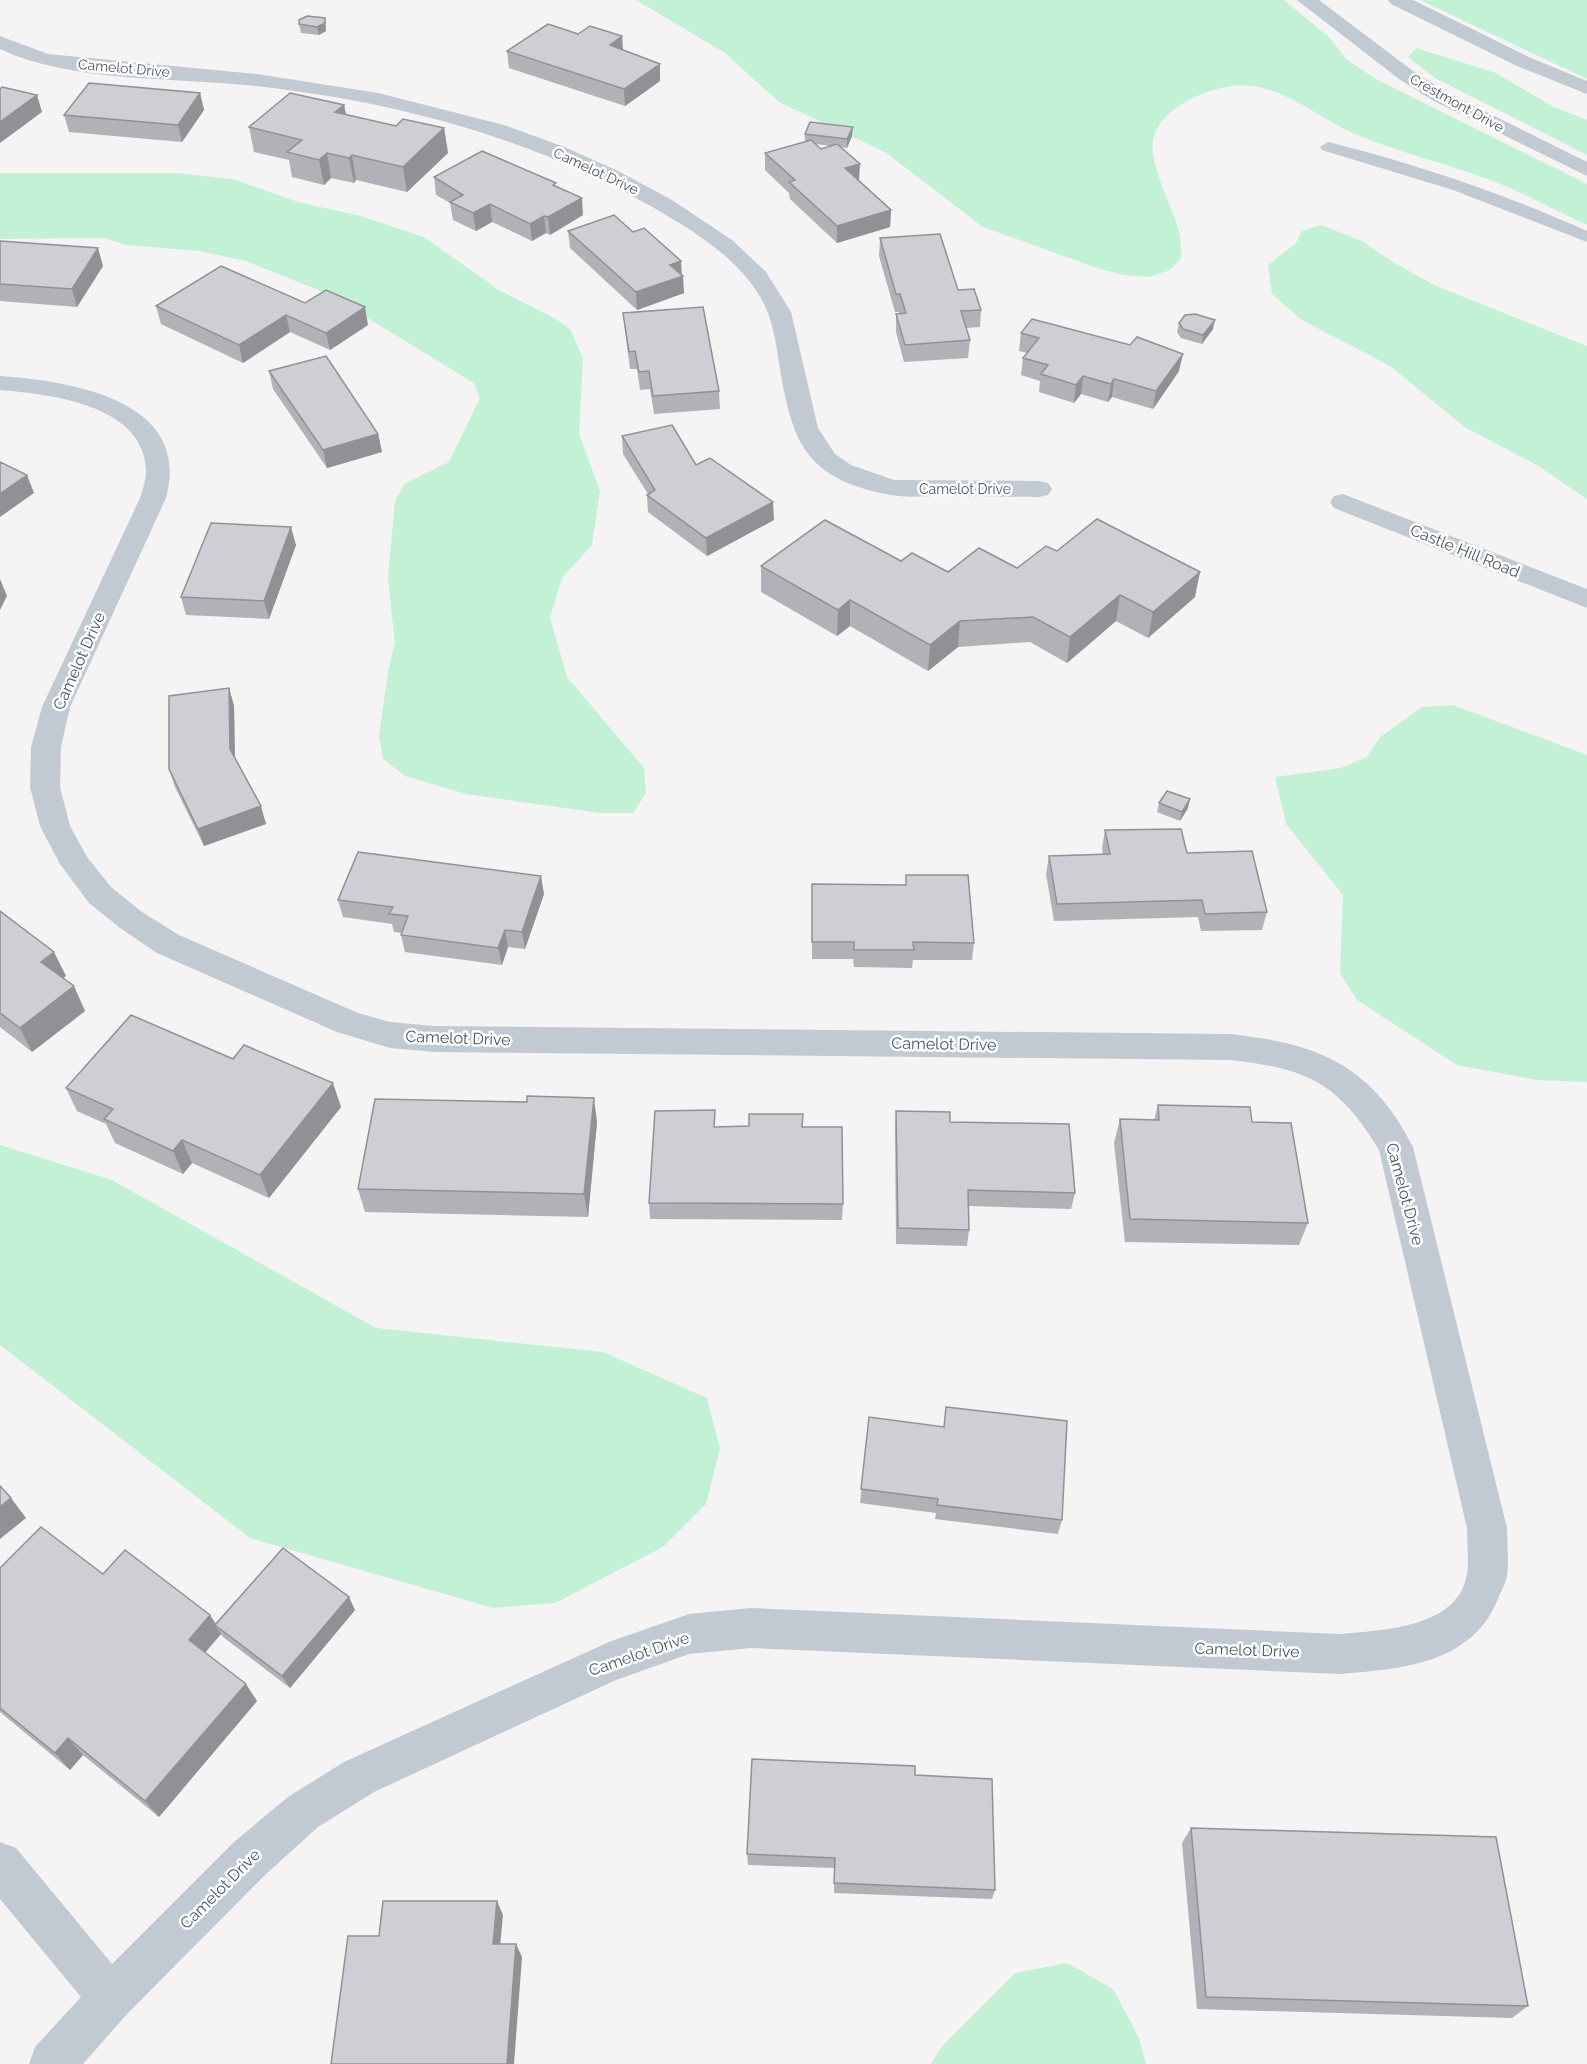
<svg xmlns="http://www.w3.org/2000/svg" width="1587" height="2064" viewBox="0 0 1587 2064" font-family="Raleway,sans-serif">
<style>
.green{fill:#c3f1d5}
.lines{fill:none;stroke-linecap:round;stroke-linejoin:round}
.lane{fill:#c1cad2;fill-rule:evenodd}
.street{fill:#c1cad2;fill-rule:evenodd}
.wall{fill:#b0b2b7;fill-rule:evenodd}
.shaded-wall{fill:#909195}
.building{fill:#cdcfd5;stroke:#909195;stroke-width:1.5}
.labels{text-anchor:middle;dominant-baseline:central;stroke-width:5;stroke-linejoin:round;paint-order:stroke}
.far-street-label{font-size:14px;fill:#4a5661;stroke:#fff}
.street-label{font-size:16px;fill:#4a5661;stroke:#fff}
</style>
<rect width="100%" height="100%" fill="#f5f3f3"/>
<path class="green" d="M636,0H1284L1330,38L1346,59L1374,78L1587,184V225C1558,212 1530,196 1501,184C1453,165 1402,154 1355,134C1320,119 1292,92 1253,86C1222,81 1164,103 1154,136C1146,160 1173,207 1179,231C1181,240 1181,250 1181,258L1170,270L1149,277L1123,275L1097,268L983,227L885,152L779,102L725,53Z
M1420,0H1587V79Z
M1416,48L1496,73L1552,106L1587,120V155L1435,78L1408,57Z
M0,173H175L233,179L298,202L361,216L424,237L499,290L554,318L570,329L583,358L579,434L600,491L592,545L562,578L550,618L567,677L644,768L646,793L633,813H600L466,794L405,776L383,759L379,736L388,672L395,643L388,578L395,501L404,484L449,462L480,398L474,383L328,294L246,261L199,251L125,245L105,238L0,239Z
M1321,225L1362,241L1396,264L1436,286L1587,346V499L1537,465L1466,428L1390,366L1302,320L1272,294L1268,265L1296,243L1302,231Z
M1453,705L1587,755V1082L1537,1080L1457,1065L1357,1000L1340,973L1343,895L1286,824L1275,777L1341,768L1367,757L1380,737L1422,707Z
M0,1145L112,1180L376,1328L603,1352L707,1398L720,1448L706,1504L663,1547L555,1603L493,1608L250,1538L0,1345Z
M1067,1963L1113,1989L1139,2038L1146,2064H931L942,2046L1015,1973Z"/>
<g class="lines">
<path class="lane" d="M1328,142C1417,164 1504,194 1587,231V242L1453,190L1322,150L1320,147Z"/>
<path class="street" d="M1297,0H1319L1413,71L1446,92L1587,162V176L1432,100L1399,79Z
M1388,0H1413L1531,58L1587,81V94L1517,66L1391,4Z
M0,36L48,54L257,74L378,93L504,125L562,146L618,171L672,200L732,240L766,272L791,312L818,428L835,454L851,465L894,480L1039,481L1048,483L1052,489L1048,495L1039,497C1006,497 973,496 940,496C924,496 907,498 891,495C805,479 792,443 779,363C776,343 773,322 764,304C743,261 694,231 654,208C532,138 395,101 255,86C175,77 72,83 0,49Z
M0,376C69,381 193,399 166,498L70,707L61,747L60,787L70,826L87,857L111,887L142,912L179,935L358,1013L390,1022L434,1026L1229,1034C1317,1043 1372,1065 1413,1147L1507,1528C1507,1543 1509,1560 1507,1575C1506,1582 1502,1590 1499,1596C1474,1664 1402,1669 1339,1674L751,1648L689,1654L616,1680L374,1792L318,1827L266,1874L127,2014L83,2064H29L35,2047L81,1997L0,1899V1842L16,1848L112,1964L234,1842L288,1797L344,1762L609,1642L689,1614L751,1608L1339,1634C1381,1630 1458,1629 1467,1574C1469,1560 1467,1543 1467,1528L1379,1150C1338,1082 1306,1068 1229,1060L434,1052L390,1048L337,1032L157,953L120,928L89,903L60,864L40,826L30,787L31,747L42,707L140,498C143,489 146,480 146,471C145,404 48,394 0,390Z
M1343,494L1587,589V608L1334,508L1330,502L1334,496Z"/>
</g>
<path class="wall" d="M325,18L326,31L319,35L301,33L299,24Z
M578,34L622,36L623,50L660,64V81L625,106L509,68L507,51Z
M200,93L204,110L182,142L69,132L64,115Z
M344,105L346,115L396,126L444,128L448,153L407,192L356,180L354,183L331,178L324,185L292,177L289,160L254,152L249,127Z
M805,134L852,136L847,148L841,147L859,181L891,210L890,227L837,243L790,199L789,193L765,170V153L805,142ZM816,144L831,146L821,149Z
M434,177L556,186L583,215L550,235L546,233L532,241L492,222L476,231L453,220L450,203L436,195Z
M568,231L633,232L681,261L684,293L637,310L570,248Z
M880,238L981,310L980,327L966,328L970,340L968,358L904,362L896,332V314H900L899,312H895L879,256Z
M0,241L103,266L77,307L0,301Z
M305,303L368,325L330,350L290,332L243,363L161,324L156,306Z
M623,313L719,391L720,409L654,414L650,389L640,390L637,369H630L625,331Z
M1179,323L1213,329L1202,344L1181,338L1177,332Z
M1021,333L1179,371L1153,409L1112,397L1108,402L1081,394L1074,403L1039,392L1040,381L1021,375L1023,358L1027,353L1019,351Z
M269,371L378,434L382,452L327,468L273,389Z
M622,436L696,465L774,520L707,556L648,512L647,495L648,494L623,454Z
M296,545L269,619L186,615L181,597Z
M1057,551L1195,597L1148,638L1116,621L1067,663L1030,642L958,647L928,671L850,626L837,636L761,592V566L901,561L948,572L1017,568Z
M229,688L234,706L235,759L266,824L204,846L175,787L169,769Z
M1159,803L1188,808L1180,821L1157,812Z
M1105,830L1187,853L1267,912L1262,930L1201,931L1198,917L1054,921L1046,874L1049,856L1103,855L1102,848Z
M906,875L974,943L972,960H913L912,968L854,967L853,959H812V884L906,885Z
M544,894L525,949L508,947L502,965L405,952L401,935L402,933L394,932L392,924L343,917L338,900Z
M0,911L66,976L63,978L85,1011L32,1052L0,1027Z
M66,1088L341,1107L269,1198L192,1163L183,1174L115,1143L106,1124L77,1111Z
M1158,1105L1252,1122L1308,1223L1299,1245L1125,1242L1114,1143L1120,1119L1154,1120Z
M896,1111L950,1122L1075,1193L1071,1209L969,1206V1230L967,1246L896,1244L895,1128Z
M597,1122L588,1217L365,1212L358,1189Z
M716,1127H802L843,1204L842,1220L650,1219L649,1203Z
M869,1417L1062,1520L1058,1534L935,1519L936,1513L860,1503Z
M0,1568L103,1574L216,1624L355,1610L290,1688L223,1637L221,1634L205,1653L257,1701L159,1817L83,1755L70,1770L0,1712Z
M915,1775L995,1890L992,1899L834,1893V1868L748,1865L747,1854Z
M1191,1828L1528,2006L1512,2018L1197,2009L1182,1843Z"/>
<path class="shaded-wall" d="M325,18L326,31L319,35L317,27Z
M622,36L623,53L610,45Z
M660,64V81L625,106L624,89Z
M200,93L204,110L182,142L178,125Z
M37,95L42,112L0,143V122Z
M344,105L349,129L335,112Z
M853,127L852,136L847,148V139Z
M444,128L448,153L407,192L403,167Z
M327,153L331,178L324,185L319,160Z
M352,155L356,180L354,183L349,158Z
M860,164L859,181L845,168Z
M582,198L583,215L550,235L548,217Z
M490,204L492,222L476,231L473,213Z
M891,210L890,227L837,243V226Z
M544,216L546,233L532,241L530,224Z
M98,248L103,266L77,307L72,289Z
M681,261V276H683L684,293L637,310L636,292L670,265Z
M365,307L368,325L330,350L326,333Z
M286,315L290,332L243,363L239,345Z
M1215,320L1213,329L1202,344L1203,335Z
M1183,354L1179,371L1153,409L1156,391Z
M1083,376L1081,394L1074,403L1076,385Z
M1114,379L1112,397L1108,402L1111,384Z
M378,434L382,452L327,468L323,450Z
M27,475L34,493L0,517V494Z
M773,502L774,520L707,556L706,538Z
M291,527L296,545L269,619L264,601Z
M1200,572L1195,597L1148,638L1153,612Z
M0,579L7,596L0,610Z
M1120,595L1116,621L1067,663L1070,637Z
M850,600V626L837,636L838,610Z
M960,621L958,647L928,671L930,645Z
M229,688L234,706L235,766L230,749Z
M1190,799L1188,808L1180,821L1182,812Z
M261,806L266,824L204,846L198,829Z
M541,876L544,894L525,949L522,932Z
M505,930L508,947L502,965L498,948Z
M54,952L66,976L52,986L41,962Z
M74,986L85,1011L32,1052L20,1028Z
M333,1083L341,1107L269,1198L260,1175Z
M594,1098L597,1122L588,1217L584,1194Z
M182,1140L192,1163L183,1174L173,1151Z
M11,1498L26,1518L0,1539V1507Z
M349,1597L355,1610L290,1688L282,1676Z
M210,1615L218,1627L215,1625L221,1634L200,1658L189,1640Z
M246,1684L257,1701L159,1817L145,1801Z
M68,1738L83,1755L70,1770L55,1753Z
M497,1901L503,1915L499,1957L493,1944Z
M516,1944L522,1957L514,2064H507Z"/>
<path class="building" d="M307,16L325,18V23L317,27L299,24V20Z
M548,24L578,34L590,26L622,36L610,45L660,64L624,89L507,51Z
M89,83L200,93L178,125L64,115Z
M2,87L37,95L0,122V89Z
M290,93L344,105L335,112L396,126L403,119L444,128L403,167L352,155L349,158L327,153L319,160L287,152L302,140L249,127Z
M810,122L853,127L847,139L805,134Z
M811,140L821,149L837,144L860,164L845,168L891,210L837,226L789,182L795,180L765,153Z
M482,151L556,183L553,185L582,198L548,217L544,216L530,224L490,204L473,213L450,202L463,195L434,177Z
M614,215L633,232L644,228L681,261L670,265L683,276L636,292L568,231Z
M940,234L958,290L974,289L981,310L961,311L970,340L905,345L896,314L906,313L900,294H896L880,238Z
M0,241L98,248L72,289L0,284Z
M221,266L305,303L326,290L365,307L326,333L286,315L239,345L156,306Z
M703,307L719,391L653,396L649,371L639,372L635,351L629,352L623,313Z
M1195,314L1215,320L1203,335L1183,329L1179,323L1185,315Z
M1032,319L1130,345L1137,337L1183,354L1156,391L1114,379L1111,384L1083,376L1076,385L1041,374L1048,365L1023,358L1039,338L1021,333Z
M326,356L378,434L323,450L269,371Z
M672,425L696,465L710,458L773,502L706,538L647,495L655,490L622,436Z
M0,462L27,475L0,494Z
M1097,519L1200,572L1153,612L1120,595L1070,637L1033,617L960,621L930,645L850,600L838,610L761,566L825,520L901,561L912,553L948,572L979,548L1017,568L1046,546L1057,551Z
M211,523L291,527L264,601L181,597Z
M229,688L230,749L261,806L198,829L169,769V696Z
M1167,791L1190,799L1182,812L1159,803Z
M1181,829L1187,853L1252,851L1267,912L1205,914L1202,900L1057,904L1049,856L1110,854L1105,830Z
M358,852L541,876L522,932L505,930L498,948L401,935L408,916L389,914L393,907L338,900Z
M906,875H968L974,943L913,942L914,950H854V942H812V884L906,885Z
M0,911L54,952L41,962L74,986L20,1028L0,1013Z
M131,1015L233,1059L244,1045L333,1083L260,1175L182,1140L173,1151L104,1119L113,1109L66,1088Z
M527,1096L594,1098L584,1194L358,1189L375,1099L527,1102Z
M1158,1105L1250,1107L1252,1122L1291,1123L1308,1223L1130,1219L1120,1119L1159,1120Z
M715,1110L714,1127L749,1126V1114H803L802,1127H842L843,1204L649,1203L655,1111Z
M896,1111L950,1112V1122L1069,1124L1075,1193L968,1190L969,1230L898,1228Z
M946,1407L1067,1421L1062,1520L937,1505L938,1499L861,1489L869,1417L944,1427Z
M0,1486L11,1498L0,1507Z
M41,1527L103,1574L125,1550L210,1615L189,1640L246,1684L145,1801L68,1738L55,1753L0,1708V1568Z
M283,1548L349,1597L282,1676L215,1625Z
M752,1759L915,1766V1775L992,1779L995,1890L834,1883L835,1858L747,1854Z
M1191,1828L1496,1837L1528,2006L1206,1997Z
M383,1901H497L493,1944H516L507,2064H331L348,1936H379Z"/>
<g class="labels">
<g class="far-street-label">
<text transform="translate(124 68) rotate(5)">Camelot Drive</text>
<text transform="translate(1457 103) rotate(29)">Crestmont Drive</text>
<text transform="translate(596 171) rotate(25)">Camelot Drive</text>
<text x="965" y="489">Camelot Drive</text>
</g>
<g class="street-label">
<text transform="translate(1465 551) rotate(22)">Castle Hill Road</text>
<text transform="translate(79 661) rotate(-66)">Camelot Drive</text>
<text transform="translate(458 1038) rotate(2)">Camelot Drive</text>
<text transform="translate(944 1044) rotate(1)">Camelot Drive</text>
<text transform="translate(1405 1194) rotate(75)">Camelot Drive</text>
<text transform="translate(1247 1650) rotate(2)">Camelot Drive</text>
<text transform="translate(639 1654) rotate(-19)">Camelot Drive</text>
<text transform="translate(220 1889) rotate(-45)">Camelot Drive</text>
</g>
</g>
</svg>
